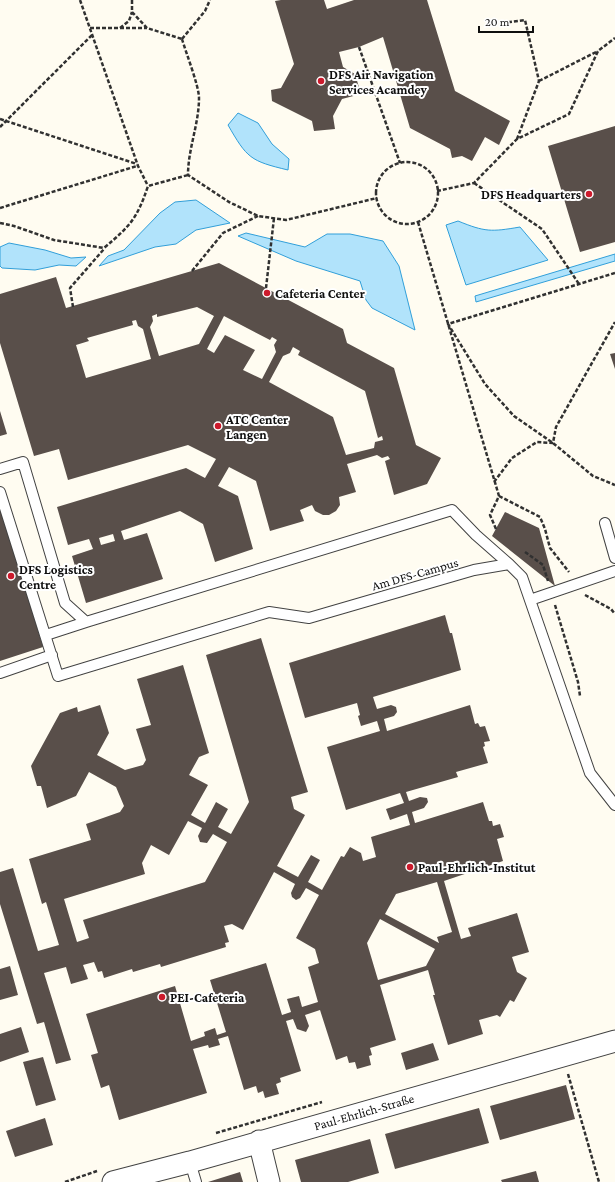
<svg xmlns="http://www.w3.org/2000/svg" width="615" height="1182" viewBox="0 0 615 1182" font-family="'Crimson Pro',serif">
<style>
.water{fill:#b1e3fb;stroke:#319fd9}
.building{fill:#594f4a;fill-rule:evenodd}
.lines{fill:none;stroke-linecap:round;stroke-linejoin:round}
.lane-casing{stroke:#424242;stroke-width:12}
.street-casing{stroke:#424242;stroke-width:23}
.path{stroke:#313131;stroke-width:2.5;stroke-dasharray:4 2;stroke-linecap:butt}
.lane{stroke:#fff;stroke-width:10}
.street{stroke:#fff;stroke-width:21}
.poi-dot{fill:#cc1a2c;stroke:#fff;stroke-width:1.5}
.labels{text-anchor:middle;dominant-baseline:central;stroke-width:4;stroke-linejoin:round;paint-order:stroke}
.poi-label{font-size:13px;font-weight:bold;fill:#0f0f0f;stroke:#fff;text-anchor:start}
.street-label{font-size:13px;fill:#0f0f0f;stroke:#fff}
</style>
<rect width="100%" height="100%" fill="#fffcf1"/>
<path class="water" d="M238,113L258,123L272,144L289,159L288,170C250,161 247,158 228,125Z
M196,200L230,223L196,230L176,244L155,247L99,266L108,256L124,250L160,213L175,202Z
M458,221C485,232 491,232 520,227L548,260L466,285L446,225Z
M246,233L305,247L327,234H350L383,241L399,266L415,330L372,308L366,300L360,281L296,261L238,236Z
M9,243L45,250L71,258L86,257L76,266L59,265L35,270L2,268L0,266V247Z
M615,254V261L476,302L475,296Z"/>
<path class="building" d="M281,0H324L327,9L354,0H427L455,91L510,121L499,145L485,137L472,161L462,156L452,158L450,149L410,128L383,37L359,47L339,52L343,67L355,74L361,94L342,99L333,116L335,129L314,131L312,121L272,101L271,90L281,88L294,64L275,1Z
M615,126V242L580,252L548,146Z
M219,263L343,329L347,343L394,368L416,445L441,458L427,484L394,495L385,461L390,459L388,456L382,458L377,455L347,464L356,492L339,497L340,505L336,511L329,515H323L315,511L312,505L300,510L304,521L270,531L256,481L229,467L218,486L238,496L253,549L215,562L203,524L180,511L121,531L124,540L147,533L163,579L86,603L72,556L93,549L89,539L68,545L57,507L186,468L205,478L216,459L188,445L68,480L59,449L34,456L0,343V294L56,277L66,308ZM197,307L214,316L199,344L159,356L150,327L153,321L152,316L157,314V317ZM224,316L270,340L272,337L277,340L274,345L276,352L262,379L243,370L255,350L225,335L214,353L207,349ZM136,320L138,326L143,329L151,359L86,378L76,345L89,341L87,338L133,325L132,321ZM293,347L300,351L298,355L365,391L378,438L382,436L383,440L375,442L374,448L346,455L333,417L269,382L283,356L290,353ZM113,534L115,541L101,545L99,538Z
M615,353V369L610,354Z
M0,411L7,434L0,436Z
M0,505L43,647L0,661Z
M505,512L539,528L555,586L492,536Z
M445,615L450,633H452L461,670L373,697L377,709L391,705L396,707L397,712L394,716L384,719L387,731L470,705L475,724L478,723L480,727L485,726L490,741L484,742L485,746L483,747L488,763L456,772L458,777L406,792L409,801L420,797L427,798L428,802L424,808L412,812L415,823L483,802L489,821H492L493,826L500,824L504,837L497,839L503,861L444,881L461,939L471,936L468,928L517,913L529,952L512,957L517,972L527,978L514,1002L510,1000L500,1017L497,1015L479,1020L483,1034L448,1045L433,995H435L428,970L380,985L396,1040L370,1048L372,1055L369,1056L371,1065L357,1069L355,1062L349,1063L347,1056L336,1060L320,1010L305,1015L309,1026L306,1032L297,1029L293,1019L286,1021L301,1071L280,1078L281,1082L276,1084L279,1094L265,1098L263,1091L258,1093L256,1086L244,1090L228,1036L218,1039L220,1045L209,1048L208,1045L193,1049L207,1093L119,1120L109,1085L101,1088L91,1055L98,1053L86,1014L175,986L191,1041L205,1036L204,1032L215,1028L217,1035L226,1032L210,980L266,963L282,1015L291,1012L287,999L299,996L302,1007L318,1002L308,967L319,963L315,949L296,938L319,895L306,888L300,898L296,900L292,897L291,893L295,884L274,872L243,930L232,924L224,926L229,942L225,943L226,947L161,967L160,964L133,972L132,969L104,978L102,971L98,972L94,962L83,965L88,979L71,984L66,967L44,973L71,1060L56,1064L44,1022L37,1024L0,904V872L13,868L38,951L59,945L46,902L42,904L29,859L91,840L86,824L120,812L124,806L116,787L89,772L76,796L47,808L41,786H37L31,766L60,713L77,707L78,712L100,705L109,733L97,755L125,770L143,765L146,760L136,729L151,725L137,679L183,665L209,753L199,757L189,775L208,785L191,815L205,823L216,802L228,809L218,827L231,834L249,802L206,655L261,638L308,792L291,797L294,809L305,815L277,866L298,877L311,855L320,860L308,882L322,890L341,856L344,857L350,847L361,853L363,861L376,857L371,837L410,825L407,814L390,820L386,809L404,803L400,793L346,810L327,747L380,731L377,721L361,726L358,716L360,715L357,703L305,718L289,663ZM188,821L202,828L198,836L200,842L207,843L213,834L227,842L205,882L83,920L89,938L77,942L64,899L145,874L142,863L151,845L169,855ZM437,882L452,932L437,937L439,943L385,914L396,894ZM380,919L435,949L426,966L378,980L367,943Z
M10,966L18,995L0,1000V969Z
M21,1027L29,1052L0,1062V1034Z
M433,1043L439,1060L406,1070L401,1053Z
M43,1057L56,1100L36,1106L23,1062Z
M566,1085L575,1119L500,1140L490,1106Z
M479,1108L489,1143L395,1169L385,1134Z
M45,1118L53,1145L15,1157L6,1131Z
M370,1139L379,1173L348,1182H301L295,1160Z
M536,1171L539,1182H502L501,1180Z
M240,1172L243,1182H208Z"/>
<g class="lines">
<g class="lane-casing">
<path id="lane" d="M0,469L23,462L65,603L86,622L452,510L476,535L509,564
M0,492L58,676L269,612L309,618L474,570L509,564L522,577L590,773L615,805
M605,523L615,558
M530,600L615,571
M46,635L86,622
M0,673L52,655
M190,1162L196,1182"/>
</g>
<g class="street-casing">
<path id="street" d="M259,1141L269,1182
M113,1182L190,1162L615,1041"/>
</g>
<path class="path" d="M80,0L138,166L148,186
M132,0V12L147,28L182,39
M502,23L525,20L539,81L517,139
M90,28H147
M120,28L129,21L132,12
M182,39C186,53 199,86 199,98C199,124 188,149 188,175L229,202L258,216L286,220L377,198
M182,39L205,11L210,0
M359,47L400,163
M539,81L598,51
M0,119L137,164
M0,127L92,35
M376 193a31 31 0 1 1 62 0a31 31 0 1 1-62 0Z
M474,183L542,229L579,284
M437,191L474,183L517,139L569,114L598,51L615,38
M0,208L137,166
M418,222L499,496L490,515L496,529
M0,223L14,226L54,240L104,248C130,226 137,219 148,186L188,175
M192,271L223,233L258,216
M615,273L448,324L485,384L514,416L553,443L593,476L615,485
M266,288L274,218
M73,307L70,288L104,249
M494,482L512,458L537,442L553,443L556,427L615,322
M499,496L540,517L545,529L550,548L569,572
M525,552L543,565L548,581
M585,595L611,609L615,614
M555,605L578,682L580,696
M568,1074L599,1182
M216,1133L322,1102
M65,1182L97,1171"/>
<use href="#lane" class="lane"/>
<use href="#street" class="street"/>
</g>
<g class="poi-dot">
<circle cx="321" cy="81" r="4"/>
<circle cx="589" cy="194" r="4"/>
<circle cx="267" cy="293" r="4"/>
<circle cx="218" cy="426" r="4"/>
<circle cx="11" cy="576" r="4"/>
<circle cx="410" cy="867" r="4"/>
<circle cx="162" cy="997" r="4"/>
</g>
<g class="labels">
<g class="poi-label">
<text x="329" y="74">DFS Air Navigation<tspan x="329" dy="15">Services Acamdey</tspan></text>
<text x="581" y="194" text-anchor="end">DFS Headquarters</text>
<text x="275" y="293">Cafeteria Center</text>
<text x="226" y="419">ATC Center<tspan x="226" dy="15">Langen</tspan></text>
<text x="19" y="569">DFS Logistics<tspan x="19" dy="15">Centre</tspan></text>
<text x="418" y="867">Paul-Ehrlich-Institut</text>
<text x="170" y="997">PEI-Cafeteria</text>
</g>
<g class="street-label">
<text transform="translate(415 574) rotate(-16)">Am DFS-Campus</text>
<text transform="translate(364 1112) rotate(-16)">Paul-Ehrlich-Straße</text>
</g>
</g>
<path d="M479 26v6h54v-6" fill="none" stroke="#0f0f0f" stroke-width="2"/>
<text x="485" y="26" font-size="12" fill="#0f0f0f" stroke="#ffffff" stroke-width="3" paint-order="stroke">20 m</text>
</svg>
